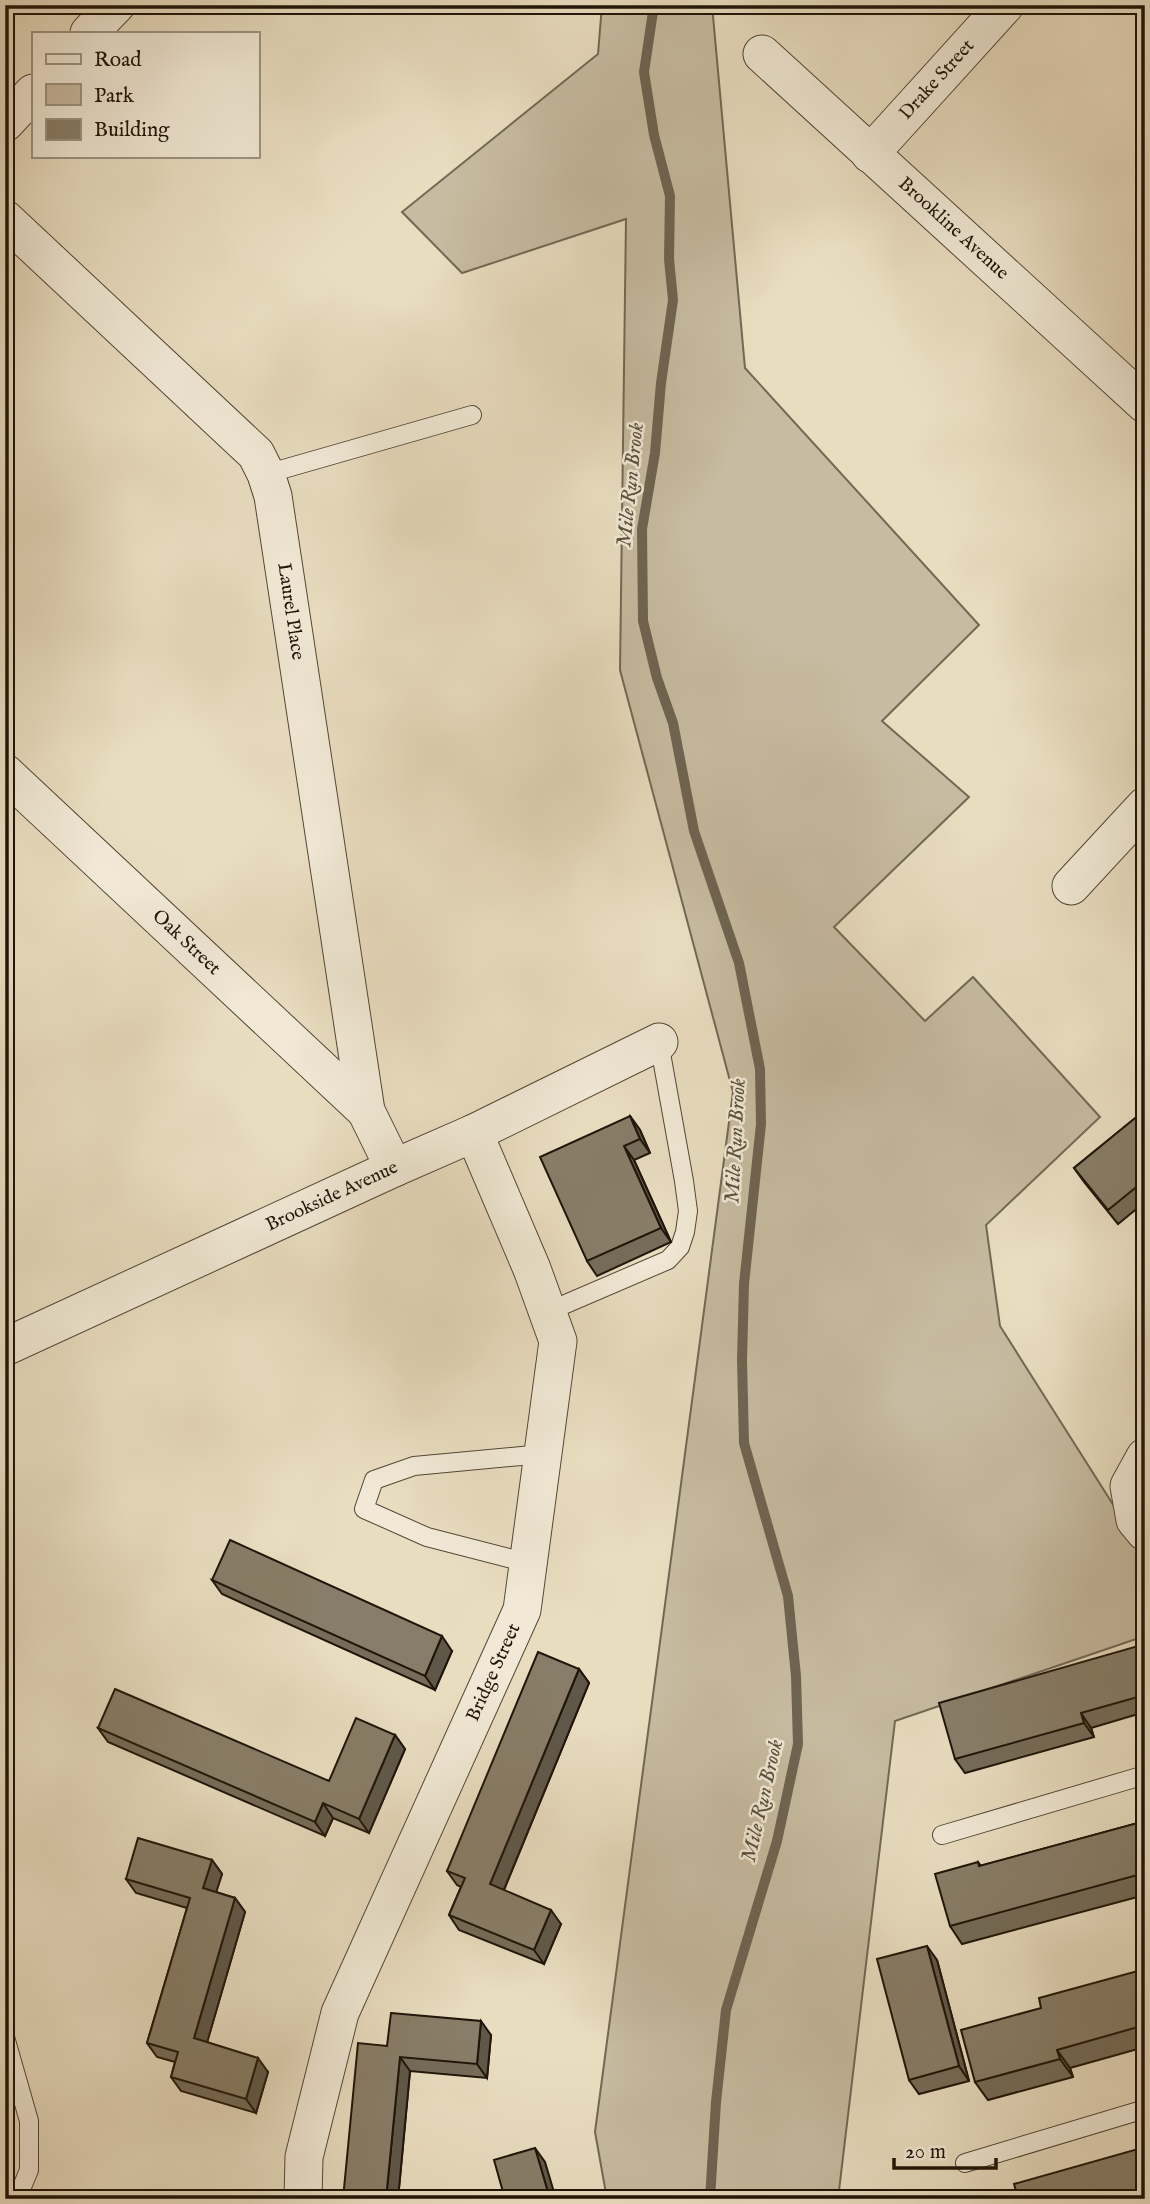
<svg xmlns="http://www.w3.org/2000/svg" width="1150" height="2204" viewBox="0 0 1150 2204" font-family="'IM FELL English',serif">
<style>
.green{fill:#c7bba1;stroke:#736855;stroke-width:2}
.lines{fill:none;stroke-linecap:round;stroke-linejoin:round}
.stream{stroke:#6f6452;stroke-width:10}
.lane-casing{stroke:#524737;stroke-width:20}
.street-casing{stroke:#524737;stroke-width:39}
.lane{stroke:#f1e9d6;stroke-width:18}
.street{stroke:#f1e9d6;stroke-width:37}
.wall{fill:#756c59;stroke:#1f1509;stroke-width:2}
.shaded-wall{fill:#5f5849;stroke:#1f1509;stroke-width:2}
.building{fill:#887d68;stroke:#1f1509;stroke-width:2}
.labels{text-anchor:middle;dominant-baseline:central;stroke-width:5;stroke-linejoin:round;paint-order:stroke}
.street-label{font-size:19px;fill:#1f1509;stroke:#f1e9d6}
.water-label{font-size:21px;font-style:italic;fill:#5b503f;stroke:#f1e9d6}
</style>
<rect width="100%" height="100%" fill="#e9ddc0"/>
<filter id="stains"><feTurbulence type="fractalNoise" baseFrequency=".00286" numOctaves="4"/><feColorMatrix values="0 0 0 0 .2 0 0 0 0 .09 0 0 0 0 .02 0 0 0 .5 -.17"/></filter>
<radialGradient id="worn" r=".72"><stop offset=".6" stop-color="#630" stop-opacity="0"/><stop offset="1" stop-color="#630" stop-opacity=".3"/></radialGradient>
<path class="green" d="M602,5H712L745,368L979,625L882,721L969,797L834,927L925,1021L973,977L1100,1117L986,1225L1000,1326L1145,1555V1636L895,1721L838,2199H607L595,2132L733,1092L620,670L626,219L462,273L402,212L598,54Z"/>
<g class="lines">
<path class="stream" d="M654,5L644,72L654,135L670,196L669,259L673,300L661,383L655,453L642,529L643,621L657,678L673,723L694,831L739,963L760,1069L761,1124L744,1284L742,1360L744,1443L788,1596L796,1676L798,1744L777,1841L726,2010L716,2102L710,2199"/>
<g class="lane-casing">
<path id="lane" d="M266,474L472,415
M547,1312L668,1260L680,1247L685,1232L688,1211L684,1181L659,1042
M528,1563L427,1537L364,1509L374,1480L414,1466L543,1454
M942,1835L1145,1775
M5,2037L29,2121V2170L17,2199
M965,2163L1145,2109"/>
</g>
<g class="street-casing">
<g id="street">
<path d="M89,33L116,5"/>
<path id="s1" d="M762,54L1145,404"/>
<path d="M5,123L33,93"/>
<path id="s2" d="M870,154L1005,5"/>
<path id="s3" d="M5,219L256,454L266,474L273,496L366,1111L394,1168"/>
<path id="s4" d="M5,773L366,1111"/>
<path d="M1071,886L1145,806"/>
<path id="s5" d="M5,1347L394,1168L474,1133L659,1042"/>
<path d="M1145,1457L1129,1486L1135,1520L1145,1532"/>
<path id="s6" d="M303,2199L304,2157L340,2013L522,1610L558,1341L532,1269L474,1133"/>
</g>
</g>
<use href="#lane" class="lane"/>
<use href="#street" class="street"/>
</g>
<path class="wall" d="M1145,1110V1202L1118,1224L1084,1182L1074,1168Z
M630,1116L640,1130L650,1153L634,1160L671,1242L597,1276L587,1261Z
M212,1580L452,1651L435,1690L222,1594Z
M1145,1644V1712L1091,1728L1094,1737L965,1773L955,1759Z
M579,1669L589,1683L504,1890L561,1924L544,1964L459,1930L449,1915L461,1887L457,1885L447,1871Z
M98,1728L329,1781L395,1735L405,1749L369,1833L333,1818L325,1836L108,1742Z
M1145,1821V1895L962,1944L950,1926L978,1862L981,1866Z
M212,1860L222,1874L216,1892L235,1898L245,1912L207,2042L268,2072L256,2113L181,2091L171,2077L175,2062L157,2057L147,2043L187,1908L136,1893L126,1879Z
M937,1960L969,2081L919,2094L909,2080Z
M1145,1969V2047L1070,2068L1073,2077L988,2100L975,2082L1041,2008Z
M491,2035L487,2078L410,2071L398,2199H343L387,2046Z"/>
<path class="shaded-wall" d="M630,1116L640,1130L650,1153L640,1139Z
M624,1146L634,1160L671,1242L661,1228Z
M442,1636L452,1651L435,1690L425,1676Z
M579,1669L589,1683L500,1899L490,1884Z
M1081,1713L1091,1728L1094,1737L1084,1723Z
M395,1735L405,1749L369,1833L359,1819Z
M323,1803L333,1818L325,1836L315,1822Z
M212,1860L222,1874L213,1902L203,1888Z
M235,1898L245,1912L204,2053L194,2038Z
M551,1910L561,1924L544,1964L534,1950Z
M927,1946L937,1960L969,2081L959,2066Z
M481,2021L491,2035L487,2078L477,2064Z
M1057,2050L1070,2068L1073,2077L1060,2059Z
M400,2057L410,2071L398,2199H386Z
M258,2058L268,2072L256,2113L246,2099Z
M535,2148L545,2162L556,2199H550Z"/>
<path class="building" d="M1145,1110V1180L1108,1210L1074,1168Z
M630,1116L640,1139L624,1146L661,1228L587,1261L540,1157Z
M230,1540L442,1636L425,1676L212,1580Z
M1145,1644V1695L1081,1713L1084,1723L955,1759L939,1703Z
M538,1652L579,1669L490,1884L551,1910L534,1950L449,1915L465,1878L447,1871Z
M115,1689L329,1781L356,1718L395,1735L359,1819L323,1803L315,1822L98,1728Z
M1145,1821V1873L950,1926L935,1874L978,1862L979,1866Z
M138,1838L212,1860L203,1888L235,1898L194,2038L258,2058L246,2099L171,2077L178,2052L147,2043L190,1898L126,1879Z
M927,1946L959,2066L909,2080L877,1959Z
M1145,1969V2025L1057,2050L1060,2059L975,2082L961,2030L1041,2008L1039,1998Z
M391,2013L481,2021L477,2064L400,2057L386,2199H343L358,2043L387,2046Z
M1145,2147V2199H1005L1017,2195L1014,2184Z
M535,2148L550,2199H505L494,2160Z"/>
<g class="labels">
<g class="street-label">
<text stroke="none"><textPath href="#s2" startOffset="100">Drake Street</textPath></text>
<text stroke="none"><textPath href="#s1" startOffset="259">Brookline Avenue</textPath></text>
<text stroke="none"><textPath href="#s3" startOffset="506">Laurel Place</textPath></text>
<text stroke="none"><textPath href="#s4" startOffset="248">Oak Street</textPath></text>
<text stroke="none"><textPath href="#s5" startOffset="360">Brookside Avenue</textPath></text>
<text stroke="none"><textPath href="#s6" startOffset="564">Bridge Street</textPath></text>
</g>
<g class="water-label">
<text transform="translate(631 485) rotate(-84)">Mile Run Brook</text>
<text transform="translate(736 1141) rotate(-87)">Mile Run Brook</text>
<text transform="translate(763 1801) rotate(-77)">Mile Run Brook</text>
</g>
</g>
<rect width="1150" height="2204" fill="none" stroke="#e9ddc0" stroke-width="28"/>
<rect x="7" y="7" width="1136" height="2190" fill="none" stroke="#1f1509" stroke-width="3.5"/>
<rect x="14" y="14" width="1122" height="2176" fill="none" stroke="#1f1509" stroke-width="2"/>
<rect x="32" y="32" width="228" height="126" fill="#f1e9d6" stroke="#9d9484" stroke-width="2"/>
<rect x="46" y="54" width="35" height="10" fill="#f1e9d6" stroke="#9d9484" stroke-width="2"/>
<text x="94" y="66" font-size="21" fill="#1f1509">Road</text>
<rect x="46" y="84" width="35" height="21" fill="#c7bba1" stroke="#9d9484" stroke-width="2"/>
<text x="94" y="102" font-size="21" fill="#1f1509">Park</text>
<rect x="46" y="119" width="35" height="21" fill="#887d68" stroke="#9d9484" stroke-width="2"/>
<text x="94" y="136" font-size="21" fill="#1f1509">Building</text>
<path d="M894 2158v10h102v-10" fill="none" stroke="#1f1509" stroke-width="3.5"/>
<text x="905" y="2158" font-size="21" fill="#1f1509" stroke="#f1e9d6" stroke-width="5" paint-order="stroke">20 m</text>
<rect width="100%" height="100%" filter="url(#stains)"/>
<rect width="100%" height="100%" fill="url(#worn)"/>
</svg>
